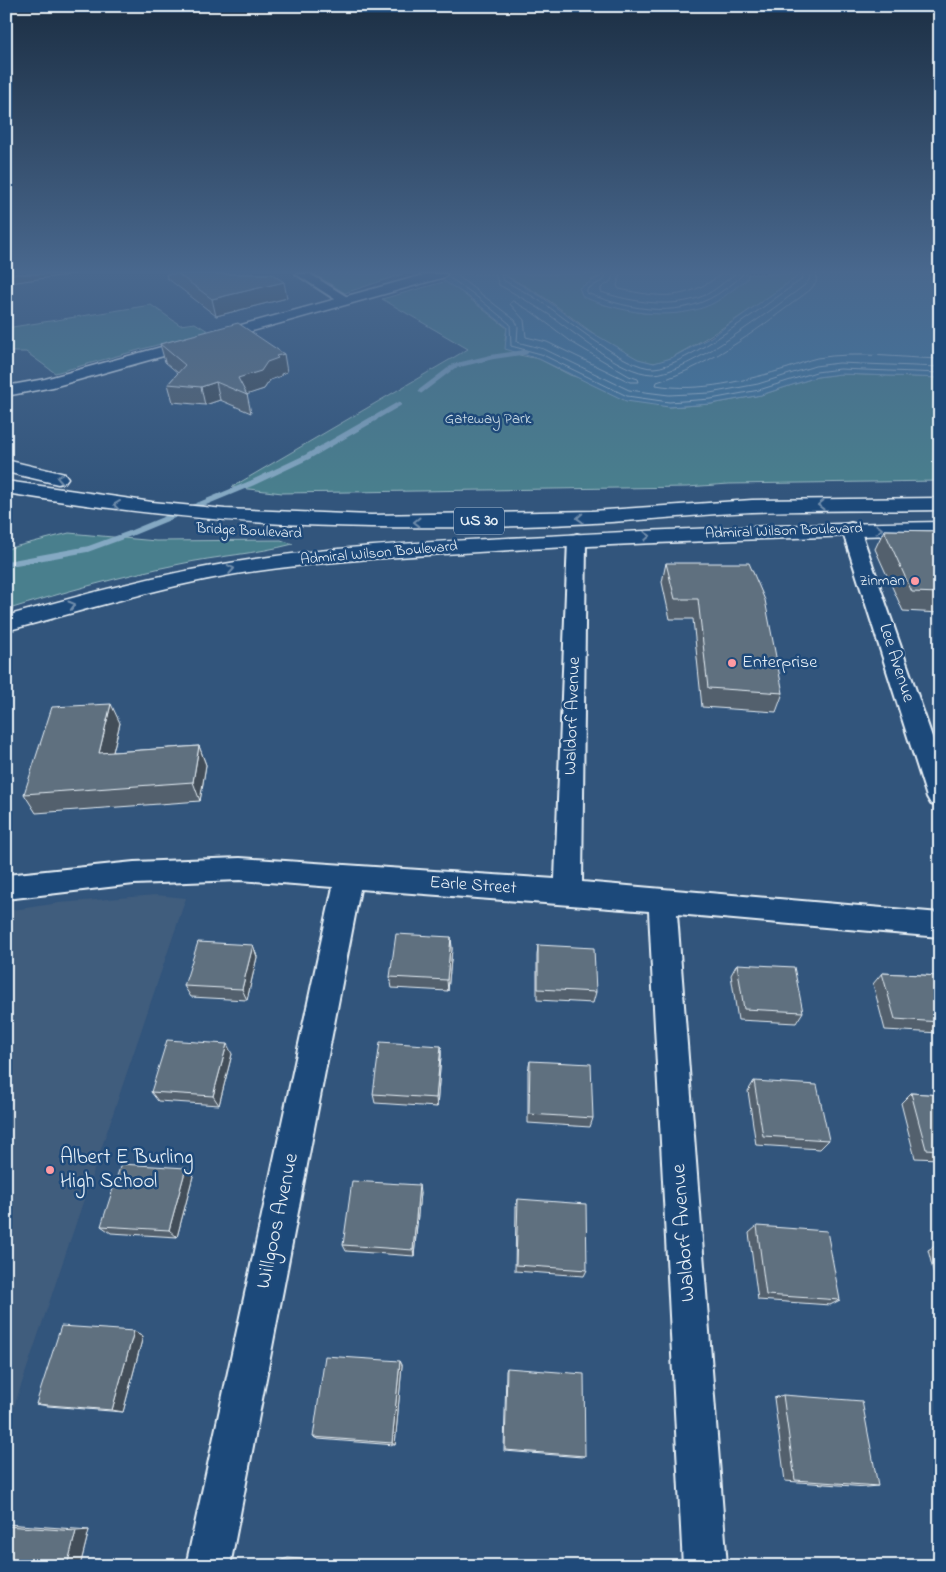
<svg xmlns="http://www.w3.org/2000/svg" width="946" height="1572" viewBox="0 0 946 1572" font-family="'Indie Flower',sans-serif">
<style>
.built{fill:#405d7d}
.green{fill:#4a7f8d;stroke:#99b8c2}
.water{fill:#4379a0;stroke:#85a9c3}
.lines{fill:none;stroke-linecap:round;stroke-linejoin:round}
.shore{stroke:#a6c1d5;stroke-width:1}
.stream-far1{stroke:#85a9c3;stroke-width:4.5}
.stream{stroke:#85a9c3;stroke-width:5.5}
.minor-casing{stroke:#e8f1f8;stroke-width:4}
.major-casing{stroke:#e8f1f8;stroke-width:3}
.highway-casing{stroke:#e8f1f8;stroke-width:3}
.minor{fill:#1f4a7a;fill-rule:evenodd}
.major{fill:#1f4a7a;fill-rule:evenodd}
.highway{fill:#1f4a7a;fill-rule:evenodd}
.wall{fill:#52606d;stroke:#e8f1f8}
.shaded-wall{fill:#424e59;stroke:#e8f1f8}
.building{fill:#5f707f;stroke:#e8f1f8}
.oneway{stroke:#6f8dac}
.poi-dot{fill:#ff9aa2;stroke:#1f4a7a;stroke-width:2}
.labels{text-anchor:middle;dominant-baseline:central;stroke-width:5;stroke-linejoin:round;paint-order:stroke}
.far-park-label{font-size:15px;fill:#d0e0e8;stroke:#1f4a7a}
.far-street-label{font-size:15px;fill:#e8f1f8;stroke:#1f4a7a}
.far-poi-label{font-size:15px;fill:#e8f1f8;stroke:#1f4a7a;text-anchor:end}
.shield{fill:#1f4a7a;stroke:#acbfd2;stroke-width:1}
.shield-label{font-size:16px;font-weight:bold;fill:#e8f1f8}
.poi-label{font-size:18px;fill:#e8f1f8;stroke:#1f4a7a;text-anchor:start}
.street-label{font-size:18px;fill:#e8f1f8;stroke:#1f4a7a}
.near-poi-label{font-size:21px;fill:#e8f1f8;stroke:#1f4a7a;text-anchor:start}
.near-street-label{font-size:21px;fill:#e8f1f8;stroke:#1f4a7a}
</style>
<rect width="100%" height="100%" fill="#32557c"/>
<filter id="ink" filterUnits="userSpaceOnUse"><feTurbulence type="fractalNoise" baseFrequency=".02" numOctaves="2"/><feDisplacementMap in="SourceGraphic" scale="10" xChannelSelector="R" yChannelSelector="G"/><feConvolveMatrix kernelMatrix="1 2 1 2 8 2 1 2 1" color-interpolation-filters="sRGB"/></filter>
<g filter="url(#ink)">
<path class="built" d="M156,895L186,898L6,1430V911L59,903Z"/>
<path class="green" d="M314,274H403L345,293Z
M502,274H606L591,280L601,304L643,313H677L747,279L748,274H801C764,300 727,327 687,349C677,354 667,362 656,363C627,365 567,312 542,296C529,288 516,281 502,274Z
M447,281L507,328L505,340L519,355L539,359L570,375L669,407L711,404L761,395L817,377L841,374L940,378V481L729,484L687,487L282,493L232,487L468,349L382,299Z
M151,305L180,325L195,323L208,331L55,373L26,352H6V328Z
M69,533L156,541L281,540L293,544C255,554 217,556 180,564C121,576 64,592 6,610V549Z"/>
<path class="water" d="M433,274H502L542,297L584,328L615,346L638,359L654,363L671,358L711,337L801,274H940V378L841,374L817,377L761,395L711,404L669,407L626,401L539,359L505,349L507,327L469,297Z
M606,274H748L747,279C734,288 720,302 705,307C667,321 620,312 583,297L579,288Z"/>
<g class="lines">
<path class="shore" d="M455,274L515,320L518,326L517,342L544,349L629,390L669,395L710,393L758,384L815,366L839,363L940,367
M495,274L499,285C516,294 532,304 548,314C574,332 620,373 652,374C687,375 775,307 805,285L809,280L810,274
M501,274L503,280C515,287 528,293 540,301C565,317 624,369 654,368C685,367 772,300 801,280L803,274
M606,274L604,280L587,289V293C631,311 685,320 725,289C731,285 738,280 743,274
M613,274L611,281L601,288V292C632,302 672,309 703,296C715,291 725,281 735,274
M620,274L617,286L619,289C663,298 684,301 722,274
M817,274L816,283L810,290C762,326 715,364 657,382L656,385C699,393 747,380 788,368C798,365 807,360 817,358C857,351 900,358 940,359
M447,276L472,293L510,324L511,346L541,354L627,396L669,402L711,399L759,390L816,372L840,369L940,373
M513,301L532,312L573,343L629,376L638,379L639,382H630L547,342L526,337L524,320L510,304Z"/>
<path class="stream-far1" d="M421,391L454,366L492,357L526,352
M373,419L399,404"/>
<path class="stream" d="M6,564L88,549L129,534L252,483L307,457L375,418"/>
<g class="minor-casing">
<path id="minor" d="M296,274H310L352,300L346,304L341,303Z
M851,523L858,525L860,529L940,760V807L931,804L927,797L842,529L844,525Z
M577,534L584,536L586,540L582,882L940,913V937L677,914L727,1566H683L649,911L360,889L230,1566H186L333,887L240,880L134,884L6,899V875L134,862L240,858L555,879L568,540L570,536Z"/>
</g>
<g class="major-casing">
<path id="major" d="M427,274H447L445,277L53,387L6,396V386L45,379Z"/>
</g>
<g class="highway-casing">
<path id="highway" d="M6,460L65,474L68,478L65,482L58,484L6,472Z
M6,481L152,502L225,509L371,515L592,511L752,500L940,498V510C877,511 814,510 752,512C705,514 658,519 611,522C531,527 451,528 371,527C248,525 127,513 6,493Z
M940,522V534C802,537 665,542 528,549C431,555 332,559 236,574C158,587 83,611 6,631V616C82,595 158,574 236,562C333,546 431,542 528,537C665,529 803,524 940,522Z"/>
</g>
<use href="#minor" class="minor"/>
<use href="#major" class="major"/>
<use href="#highway" class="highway"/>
</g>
<path class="wall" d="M166,274H272L287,298L216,316L167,278Z
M160,344L287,372L281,374V376L270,380L264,389L247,394L251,413L220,400L205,405L173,402L168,384L178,373L165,362Z
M884,530L940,531V613L903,611L875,549Z
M666,563L783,693L776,712L702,707L693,619H670L662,582Z
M120,723L113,752L199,746L206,765L200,801L36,813L24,794Z
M451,937L452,949L448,991L392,988L390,977Z
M253,945L257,957L247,1000L191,997L184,986Z
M538,945L596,992L593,1003L537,1000V956Z
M737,964L803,1012L796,1023L738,1020L731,975Z
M882,973L940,976V1033L885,1030L873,984Z
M441,1046V1056L437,1107L375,1103L373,1094Z
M232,1054L219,1105L158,1101L151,1092Z
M530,1061L593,1118L590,1127L528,1123V1071Z
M754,1081L829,1140L820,1149L756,1145L748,1091Z
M911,1093L940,1095V1159L915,1158L901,1103Z
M193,1176L177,1237L111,1233L101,1226Z
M420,1193L414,1256L346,1251L343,1245Z
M518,1199L587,1270L584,1276L515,1271L516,1207Z
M757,1226L840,1300L830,1305L758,1300L749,1233Z
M940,1243V1298L928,1250Z
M134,1331L143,1336L123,1412L48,1406L36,1404Z
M400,1361L402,1365L395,1445L318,1439L313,1437Z
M507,1368L585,1456L582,1457L504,1451L506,1371Z
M783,1395L878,1486L866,1487L785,1481L774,1398Z
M6,1524L89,1530L80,1566H6Z
M288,1558L371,1565L281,1566L282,1560Z"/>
<path class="shaded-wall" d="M6,274H75L9,283Z
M284,282L287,298L216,316L212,299Z
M284,354L287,372L281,374V376L270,380L264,389L246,395L238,378L276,356Z
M216,382L220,400L205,405L201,387Z
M111,704L120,723L108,772L99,753Z
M199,746L206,765L200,801L193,782Z
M451,937L452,949L448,991L447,980Z
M253,945L257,957L247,1000L242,989Z
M227,1044L232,1054L219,1105L213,1096Z
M441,1046V1056L437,1107L436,1098Z
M186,1168L193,1176L177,1237L169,1230Z
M419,1185L420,1193L414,1256L413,1250Z
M134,1331L143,1336L123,1412L112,1410Z
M400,1361L402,1365L395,1445L392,1443Z
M89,1530L80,1566H67L76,1531Z"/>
<path class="building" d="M178,274H272L284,282L212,299Z
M238,323L284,354L276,356L278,358L267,362L261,371L238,378L247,395L216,382L201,387L168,384L185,365L160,344Z
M884,530L940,531V593L912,592Z
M666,563H749L765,600L783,693L708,688L698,599H675Z
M111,704L99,753L199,746L193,782L24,794L52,707Z
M396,934L451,937L447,980L390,977Z
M198,942L253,945L242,989L184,986Z
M538,945L594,948L596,992L538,989Z
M737,964L794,967L803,1012L744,1009Z
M882,973L940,976V1022L895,1019Z
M167,1040L227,1044L213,1096L151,1092Z
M380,1042L441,1046L436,1098L373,1094Z
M530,1061L591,1064L593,1118L529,1114Z
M754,1081L817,1085L829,1140L763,1136Z
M911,1093L940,1095V1150L926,1149Z
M121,1164L186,1168L169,1230L101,1226Z
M352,1181L419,1185L413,1250L343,1245Z
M518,1199L586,1204L587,1270L516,1265Z
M757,1226L827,1231L840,1300L766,1295Z
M61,1326L134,1331L112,1410L36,1404Z
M325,1356L400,1361L392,1443L313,1437Z
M507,1368L584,1374L585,1456L505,1450Z
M783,1395L862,1401L878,1486L795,1480Z
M6,1526L76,1531L67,1566H6Z
M282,1560L345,1566H281Z"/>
<defs><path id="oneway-chevron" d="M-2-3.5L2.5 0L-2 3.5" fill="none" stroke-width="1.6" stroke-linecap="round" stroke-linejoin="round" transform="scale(1.25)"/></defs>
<g class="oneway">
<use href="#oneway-chevron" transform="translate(60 478) rotate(-169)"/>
<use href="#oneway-chevron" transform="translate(117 505) rotate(-173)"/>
<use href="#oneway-chevron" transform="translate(821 505) rotate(179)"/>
<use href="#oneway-chevron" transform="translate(580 518) rotate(178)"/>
<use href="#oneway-chevron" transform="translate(417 522) rotate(180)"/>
<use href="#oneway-chevron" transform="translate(879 529) rotate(-1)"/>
<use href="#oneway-chevron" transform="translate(647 536) rotate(-3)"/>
<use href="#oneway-chevron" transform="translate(231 569) rotate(-10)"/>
<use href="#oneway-chevron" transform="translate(72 605) rotate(-16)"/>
</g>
</g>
<linearGradient id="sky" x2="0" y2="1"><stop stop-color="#1c2f44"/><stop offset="0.55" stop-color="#49688e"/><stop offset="1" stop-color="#49688e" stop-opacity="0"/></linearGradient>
<rect width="946" height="494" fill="url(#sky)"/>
<g class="poi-dot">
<circle cx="915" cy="581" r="5"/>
<circle cx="732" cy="663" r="5"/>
<circle cx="50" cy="1170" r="5"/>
</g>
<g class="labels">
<g class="far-park-label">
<text x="488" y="419">Gateway Park</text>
</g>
<g class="far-street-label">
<text transform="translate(249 531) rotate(3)">Bridge Boulevard</text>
<text transform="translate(784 531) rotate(-2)">Admiral Wilson Boulevard</text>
<text transform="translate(379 553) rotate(-5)">Admiral Wilson Boulevard</text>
</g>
<g class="far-poi-label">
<text x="905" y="581">Zinman</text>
</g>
<rect class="shield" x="454" y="507.5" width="50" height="27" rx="4"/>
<g class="shield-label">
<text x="479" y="521">US 30</text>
</g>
<g class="poi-label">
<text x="742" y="663">Enterprise</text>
</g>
<g class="street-label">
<text transform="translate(896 663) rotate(72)">Lee Avenue</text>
<text transform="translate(573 716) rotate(-88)">Waldorf Avenue</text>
<text transform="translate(473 886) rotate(4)">Earle Street</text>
</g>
<g class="near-poi-label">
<text x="60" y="1158">Albert E Burling<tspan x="60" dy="24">High School</tspan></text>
</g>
<g class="near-street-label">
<text transform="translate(278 1221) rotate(-78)">Willgoos Avenue</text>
<text transform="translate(684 1233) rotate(-94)">Waldorf Avenue</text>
</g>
</g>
<rect width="946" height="1572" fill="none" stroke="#1f4a7a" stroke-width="25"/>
<rect x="12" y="12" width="921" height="1547" fill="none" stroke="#e8f1f8" stroke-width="2" filter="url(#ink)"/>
</svg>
